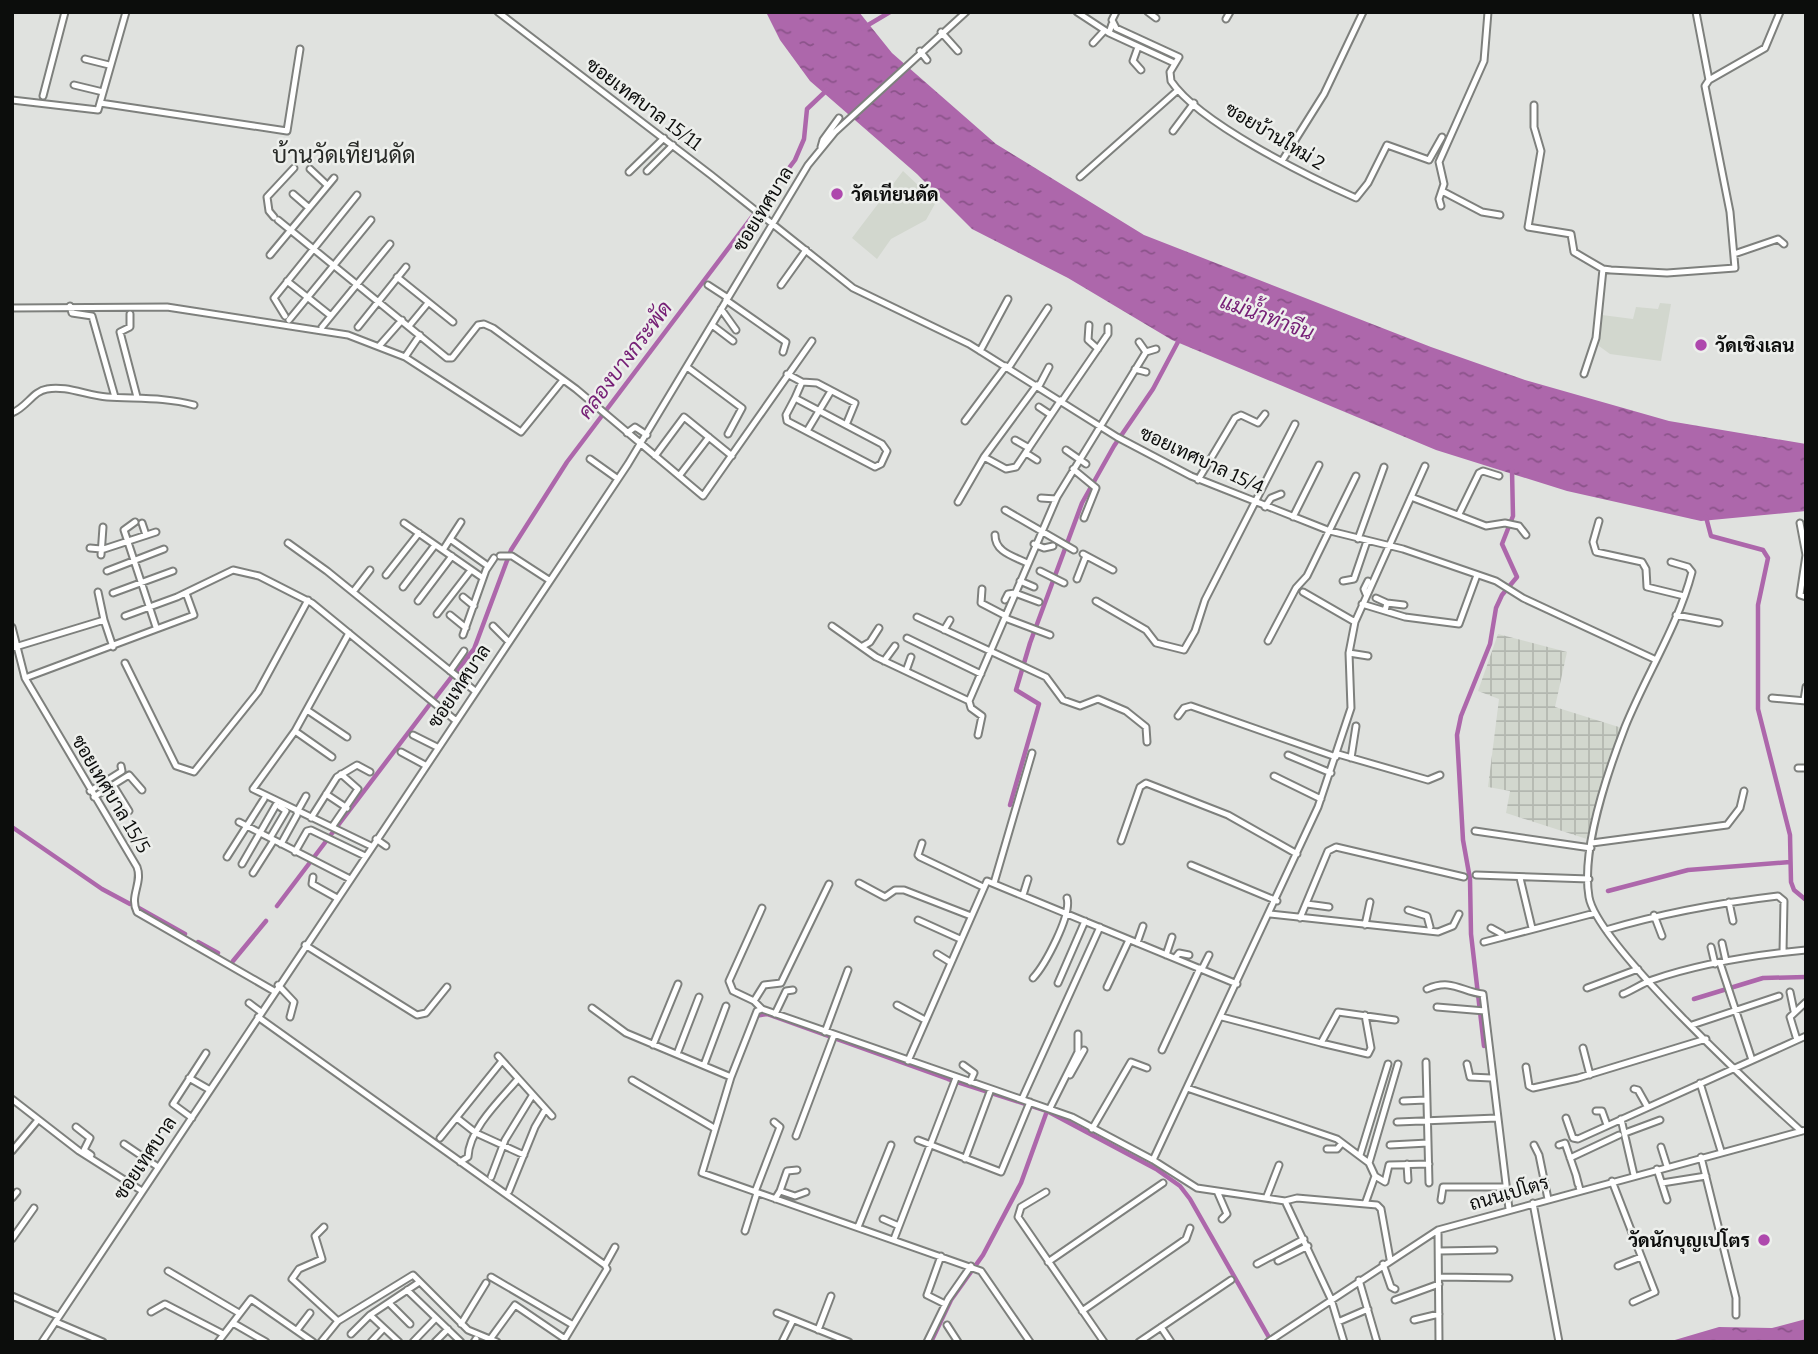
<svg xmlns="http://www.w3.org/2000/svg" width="1818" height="1354" viewBox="0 0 1818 1354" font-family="Bitter,Sarabun,serif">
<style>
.built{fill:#d2d7ce}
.industrial{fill:url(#industrial-grid)}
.water{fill:url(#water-ripples)}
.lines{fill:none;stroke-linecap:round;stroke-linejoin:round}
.canal{stroke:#ad67ab;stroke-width:4.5}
.minor-casing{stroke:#7e807d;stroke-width:9}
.minor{stroke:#fff;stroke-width:5}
.poi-dot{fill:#ae48ad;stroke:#edefec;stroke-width:2.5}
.labels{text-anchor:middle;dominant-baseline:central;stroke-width:5;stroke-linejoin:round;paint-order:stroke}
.street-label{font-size:19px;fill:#0c0d0c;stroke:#edefec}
.poi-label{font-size:19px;font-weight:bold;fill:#0c0d0c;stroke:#edefec;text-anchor:start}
.water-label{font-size:21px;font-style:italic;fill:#762076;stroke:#edefec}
.quarter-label{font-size:23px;fill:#282a27;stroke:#edefec}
</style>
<defs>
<pattern id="industrial-grid" width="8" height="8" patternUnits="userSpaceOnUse" patternTransform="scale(1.75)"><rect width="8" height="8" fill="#d2d7ce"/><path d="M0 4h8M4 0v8" fill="none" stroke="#b3b7b0"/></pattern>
<pattern id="water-ripples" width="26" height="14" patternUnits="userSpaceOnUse" patternTransform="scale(1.75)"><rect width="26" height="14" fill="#ad67ab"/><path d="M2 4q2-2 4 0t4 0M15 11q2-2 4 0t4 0" fill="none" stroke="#8b538a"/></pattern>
</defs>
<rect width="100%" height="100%" fill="#e0e2df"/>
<path class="built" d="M903,171L936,202L926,220L891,239L877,259L852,238Z
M1660,303L1671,304L1661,361L1610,354L1599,346L1602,315L1633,319L1636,307L1658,309Z"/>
<path class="industrial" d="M1498,634L1567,652L1555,707L1622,728L1590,840L1506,813L1510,791L1488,787L1499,699L1478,691Z"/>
<path class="water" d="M766,12H859L892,53L996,144L1144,235L1431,347L1525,380L1669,421L1806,444V511L1701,521L1567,491L1436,450L1172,340L1068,278L972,229L917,174L810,81L780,40Z
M1806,1319V1342H1668L1719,1327L1772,1328Z"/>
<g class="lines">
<path class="canal" d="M863,28L890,12
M1706,517L1711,536L1763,550L1768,558L1758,605V709L1790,835L1791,882L1794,890L1806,900
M455,673L474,649L511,550L567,462L795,160L804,139L807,109L827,90
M433,701L453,675
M1010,805L1039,704L1016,690L1030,643L1082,503L1114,446L1153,389L1179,340
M12,827L102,889L130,904
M336,828L430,704
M1608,891L1688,870L1790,862
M277,906L333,832
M137,907L185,934
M198,942L218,953
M233,961L266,921
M1694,999L1763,978L1806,977
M755,1016L767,1014L948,1079L1047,1111L1156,1169L1180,1186L1190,1199L1271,1341
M1484,1046L1471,934L1470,879L1463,840L1457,735L1461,716L1490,644L1496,608L1502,595L1517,577L1502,544L1513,516L1512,470
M931,1342L951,1300L983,1255L1021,1183L1047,1111"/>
<g class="minor-casing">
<path id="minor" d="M498,12L711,175L853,288L969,344L1117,437L1191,476L1330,531L1403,549L1496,581L1523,598L1654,659
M1077,12L1109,33
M1116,12L1112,20L1116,28L1179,57L1170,72L1171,81C1199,123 1309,177 1356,198L1368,183L1387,145L1429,160L1442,137
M1148,12L1156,18
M1696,12L1709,80
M1226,19L1230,12
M1112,24L1109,33L1172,62
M941,32L958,51
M1093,43L1104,31
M1138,47L1133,61L1141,70
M920,51L927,60
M85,59L109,65
M74,85L103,92
M43,96L65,12
M12,100L98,110L126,12
M100,103L287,131L300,49
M1534,105V127L1541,151L1528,227L1571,234L1574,252L1603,269L1611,270L1667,273L1735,268L1730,212L1705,86L1709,80L1765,48L1780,12
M1173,131L1194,103
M821,147L823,140L839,118
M1282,161L1324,94L1363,12
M310,169L327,185
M647,171L673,145
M629,172L664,138
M1080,177L1178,90
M1442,191L1482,212L1500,215
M293,194L308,207
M1441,206L1439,199L1444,184L1439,162L1484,61L1488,12
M274,217L269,211L267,197L294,168
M278,220L447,358H452L478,325L484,324L493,328L576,389L703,496L812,341
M1734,254L1778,239L1784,244
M270,255L334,178
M397,277L453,322
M287,281L331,316L322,327
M708,285L728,298
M781,285L806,250
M726,300L786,342L783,352
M70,306L72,313L92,316L115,397
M12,308L167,307L348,335L405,357L521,432L563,380
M721,309L736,330
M130,314V327L120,332L137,397
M285,316L274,298L357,195
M331,316L390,244
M289,320L371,220
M712,325L733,341
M1089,325L1088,340L1098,349
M409,326L428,303
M358,327L406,267
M1139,342L1146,352
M380,345L402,320
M980,351L1008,299
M405,357L420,335
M687,367L742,408L728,434
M1009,367L1048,308
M1135,369L1146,372
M787,374L802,382L817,383L855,403L846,425
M1584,374L1596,338L1603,269
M1039,386L1049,367
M795,398L786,415L787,421L875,467L881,464L887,451L882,444L795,398L802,382
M1062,401L1108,334V327
M1039,407L1051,415
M12,413C27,407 33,391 47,389C66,385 88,396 107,397C136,399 165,397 194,405
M965,421L1006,366
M807,431L831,391
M627,433L635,427L647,435
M1015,440L1029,448
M1066,450L1086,464
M1026,453L1037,460
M655,456L684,417L732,456
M984,457L1006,469L1016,467L1061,400
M590,459L618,479
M1073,469L1096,488L1084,518
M679,476L709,437
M1198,480L1235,418L1241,415L1258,423L1265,414
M1411,497L1486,526L1505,523L1519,526L1526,535
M1041,498L1056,499
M958,502L984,457L1037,385
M1265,507L1271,498L1281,494
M1005,510L1074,550
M1459,514L1479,473L1483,471L1499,476
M1293,517L1319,465
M1599,521L1593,542L1596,552L1642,562L1646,569L1647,587L1684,596
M135,522L124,530L156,627
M142,523L146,535
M404,523L483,578
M1800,523L1806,555L1800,595L1806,597
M995,535C995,552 1013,556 1027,563
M450,539L461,522
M1358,539L1384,467
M288,543L327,571L475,691
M1034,544L1044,548L1053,546
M90,548L101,549
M101,550L156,532
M443,550L450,539L488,566
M1083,554L1113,570
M101,555L103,527
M500,556H512L549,580
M1671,562L1688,567L1692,572C1678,626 1646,675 1625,727C1608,771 1581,850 1589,897C1597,944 1759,1093 1801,1131
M107,571L164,549
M1040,571L1064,583
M386,575L419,533
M1077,579L1086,556
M1020,581L1034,587
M1343,581L1354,579L1367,541
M403,587L435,545
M982,589L981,603L1006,616
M353,592L370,570
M1303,592L1355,622
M113,593L173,571
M1366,594L1364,589L1368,581
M463,597L474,606
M1376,598L1387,603
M1005,600L1008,594L1015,593L1039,602
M418,601L452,556
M1096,601L1146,630L1156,643L1184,650L1195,631L1205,600L1295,424
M1362,604L1405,617L1459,624L1477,575
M1385,611L1387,603L1404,605
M437,614L471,570
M450,615L466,628
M1676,615L1719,623
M125,616L177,597L233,570L259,576L312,603L455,720
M917,617L1046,677L1063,700L1080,706L1098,699L1126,711L1146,727L1147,742
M1005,618L1050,635
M104,620L113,647
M493,626L509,642
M832,626L876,657L969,701L971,708L982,716L978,735
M12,627L25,678L137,867C143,883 129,896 137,912L274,991
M944,630L950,620
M349,633L295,731L253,789L371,846
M463,635L486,570L494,558
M907,638L981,674
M1268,641L1296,588L1307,576L1356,476
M863,646L870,642L879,628
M12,648L104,620L98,592
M1349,653L1368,656
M884,661L895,646
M125,663L176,766L194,772L258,692L308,600
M450,671L464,651
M906,671L911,657
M25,678L194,615L186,593
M1772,698L1806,701
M1804,700L1806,687
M969,701L1057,497L1146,352L1156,349
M307,710L347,737
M442,710L461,680
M1178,716L1184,708L1191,706L1336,757
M295,731L332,757
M413,735L437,747
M401,752L425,765
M1338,754L1428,780L1440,775
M1288,755L1331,773
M1351,758L1356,726
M1798,768H1806
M1274,776L1321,799
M113,785L129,811
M90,791L122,771L121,766
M326,794L347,808
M94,797L129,775L142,790
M297,812L306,796
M311,818L337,777L357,765L370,772
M239,822L350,879
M332,827L358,789L341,774
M1475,831L1591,848
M270,838L286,811L280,807
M376,839L386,846
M1121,841L1140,787L1146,783L1228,815L1297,854
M922,843L918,855L920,857L983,887
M1592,843L1727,825L1740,808L1744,791
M281,844L297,815
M295,852L307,831L311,830L365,856
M227,857L264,799
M242,864L276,805
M1191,865L1277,901
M253,873L274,840
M1476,875L1589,879
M313,877L312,884L337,898
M1520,878L1532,928
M859,883L885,897L895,890H904L971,916
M994,883L1032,753
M1023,895L1028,879
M1729,902L1733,921
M1307,904L1329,907
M1408,910L1427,916L1430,927
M1270,914L1438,932L1453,926L1459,914
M1654,915L1662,936
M1300,918L1328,851L1336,847L1464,877
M918,920L960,939
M1365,925L1370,902
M1491,928L1502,934
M1606,930C1663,913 1718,903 1778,896L1784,901L1783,952
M1484,942L1595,913
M1137,943L1143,926
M1722,943L1726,961
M305,945L417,1015L426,1013L447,987
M1711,947L1715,964
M937,954L950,962
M1166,955L1172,937
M1175,958L1179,953L1189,955
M1720,963L1752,1060
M1202,969L1209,955
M1033,978C1045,965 1072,915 1067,898
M1058,983L1085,921
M278,985L294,1002L290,1017
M1107,987L1129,940
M1587,988L1638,969
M1427,989C1452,978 1462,992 1483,994L1509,1209
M1790,992L1794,1011
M1623,994C1633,990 1641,984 1652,980C1701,963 1754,955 1806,950
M754,1001L764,985L781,983L829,884
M249,1003L261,1012
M897,1005L925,1020
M1437,1007L1485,1011
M592,1008L626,1033L731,1077
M762,1009L754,1001L733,991L729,981L762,908
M775,1014L786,991L793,990
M258,1017L605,1265
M1222,1017L1321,1043L1338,1012L1395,1020
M1692,1025L1779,996
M825,1032L848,970
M1797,1040L1790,1017L1806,1002
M1321,1043L1368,1054L1371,1048L1365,1015
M653,1045L678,984
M1583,1048L1590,1075
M1162,1050L1200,968
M677,1054L699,997
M498,1056L552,1116
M908,1061L987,881L1237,984
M1426,1062L1429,1183
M1467,1064L1470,1077L1491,1078
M704,1065L726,1006
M963,1065L974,1073L970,1082
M1526,1067L1529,1086L1533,1088L1578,1078L1706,1039
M1070,1075L1084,1050
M189,1078L210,1090
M632,1080L714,1128
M1700,1083L1721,1151
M1187,1088L1337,1139L1369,1163L1375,1176L1365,1204
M1634,1089L1638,1090L1647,1106
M12,1099L79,1151L142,1191
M1022,1099L1100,927
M1403,1101L1426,1100
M1050,1108L1078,1052V1034
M1596,1111H1602L1607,1125
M192,1118L173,1104L206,1053
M457,1118L476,1133L524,1155
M1566,1118L1573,1138L1578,1139L1806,1036
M1621,1119L1634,1175
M1397,1122L1497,1118
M76,1127L90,1138L84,1150L91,1155
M1092,1129L1131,1062L1147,1068
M1625,1133L1660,1120
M796,1136L834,1035
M440,1138L502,1061
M918,1140L1001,1172L1030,1102
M124,1144L158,1167
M1390,1145L1428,1143
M1534,1145L1539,1155L1548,1199
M1559,1145L1565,1143L1576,1175
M1661,1147L1667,1166
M1327,1149H1337L1342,1143
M12,1151L38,1120
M1360,1155L1388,1064
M1701,1157L1736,1298V1315
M1570,1158L1619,1135
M965,1159L991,1089
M1153,1160L1318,807L1351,708L1349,653L1355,622L1425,466
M460,1162L468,1157C469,1129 500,1100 518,1079
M1369,1163L1398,1064
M1407,1164L1408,1180
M1657,1169L1667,1200
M1375,1176L1385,1182L1389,1165L1429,1164
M491,1177L505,1140L532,1096
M1612,1181L1655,1292L1633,1302
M1662,1183L1706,1176
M1578,1184L1576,1175L1580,1190
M509,1191L535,1127L545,1110
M780,1191L787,1171L797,1170
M1217,1191L1227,1214L1222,1219
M755,1192L780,1127L774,1122
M1046,1192L1021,1207L1018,1217L1104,1342
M1267,1196L1279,1165
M12,1198L17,1192
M775,1199L780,1191L795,1196L806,1192
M1441,1200L1443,1187H1505
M1285,1201L1297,1198L1377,1205L1381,1209L1390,1259
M1533,1203L1559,1342
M883,1219L899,1226
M324,1227L315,1236L322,1259L299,1269L292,1279L338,1321
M858,1227L891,1145
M1438,1230L1439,1342
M745,1231L757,1193
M12,1239L34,1208
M894,1239L956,1078
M1439,1251L1494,1250
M941,1256L927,1295L945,1304
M1278,1261L1308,1246
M1048,1262L1163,1183
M1257,1264L1304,1239
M1383,1264L1391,1287L1395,1289
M1618,1266L1641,1257
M168,1271L239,1313
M491,1277L573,1325
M1439,1277L1509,1278
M1359,1280L1377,1342
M407,1290L461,1342
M12,1296L58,1316
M1395,1300L1439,1284
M389,1303L410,1324
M1082,1311L1186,1239L1190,1228
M151,1312L165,1304L223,1334
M777,1313L849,1342
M370,1315L418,1283
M1414,1320L1439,1314
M56,1322L103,1342
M1338,1322L1368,1309
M233,1323L266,1342
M461,1324L486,1283
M947,1325L958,1342
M1161,1327L1171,1342
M297,1330L310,1313
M818,1330L831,1296
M351,1334L370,1315L399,1342
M491,1338L515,1305L565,1339
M42,1342L628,464L808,165L835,132L966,12
M218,1342L251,1299L313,1342
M321,1342L338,1321L413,1275L468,1330L497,1342
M371,1342L384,1328
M413,1342L436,1318
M435,1342L448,1329
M474,1342L476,1339
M563,1342L607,1269L605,1265L615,1247
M782,1342L793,1320
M927,1342L948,1299L971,1266
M1030,1342L981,1271L702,1173L731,1077L757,1011L762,1009L1072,1117L1153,1160L1197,1188L1285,1201L1331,1299L1344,1342
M1139,1342L1231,1280
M1268,1342L1438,1230L1806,1130"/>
</g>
<use href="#minor" class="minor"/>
</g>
<g class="poi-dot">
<circle cx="837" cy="194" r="7"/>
<circle cx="1701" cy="345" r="7"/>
<circle cx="1764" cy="1240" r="7"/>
</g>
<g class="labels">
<g class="street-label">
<text transform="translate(644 104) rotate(37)">ซอยเทศบาล 15/11</text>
<text transform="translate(1275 136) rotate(31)">ซอยบ้านใหม่ 2</text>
<text transform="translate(763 209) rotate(-58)">ซอยเทศบาล</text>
<text transform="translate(1202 460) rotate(25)">ซอยเทศบาล 15/4</text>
<text transform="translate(459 686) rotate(-56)">ซอยเทศบาล</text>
<text transform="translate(111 794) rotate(59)">ซอยเทศบาล 15/5</text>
<text transform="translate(145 1158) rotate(-56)">ซอยเทศบาล</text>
<text transform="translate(1509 1193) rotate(-16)">ถนนเปโตร</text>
</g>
<g class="poi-label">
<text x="851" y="194">วัดเทียนดัด</text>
<text x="1715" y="345">วัดเชิงเลน</text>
<text x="1750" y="1240" text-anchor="end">วัดนักบุญเปโตร</text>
</g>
<g class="water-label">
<text transform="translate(1267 317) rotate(20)">แม่น้ำท่าจีน</text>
<text transform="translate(625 360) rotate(-53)">คลองบางกระพัด</text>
</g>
<g class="quarter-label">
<text x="344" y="155">บ้านวัดเทียนดัด</text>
</g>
</g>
<rect width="1818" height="1354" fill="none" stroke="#0c0d0c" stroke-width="28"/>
</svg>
